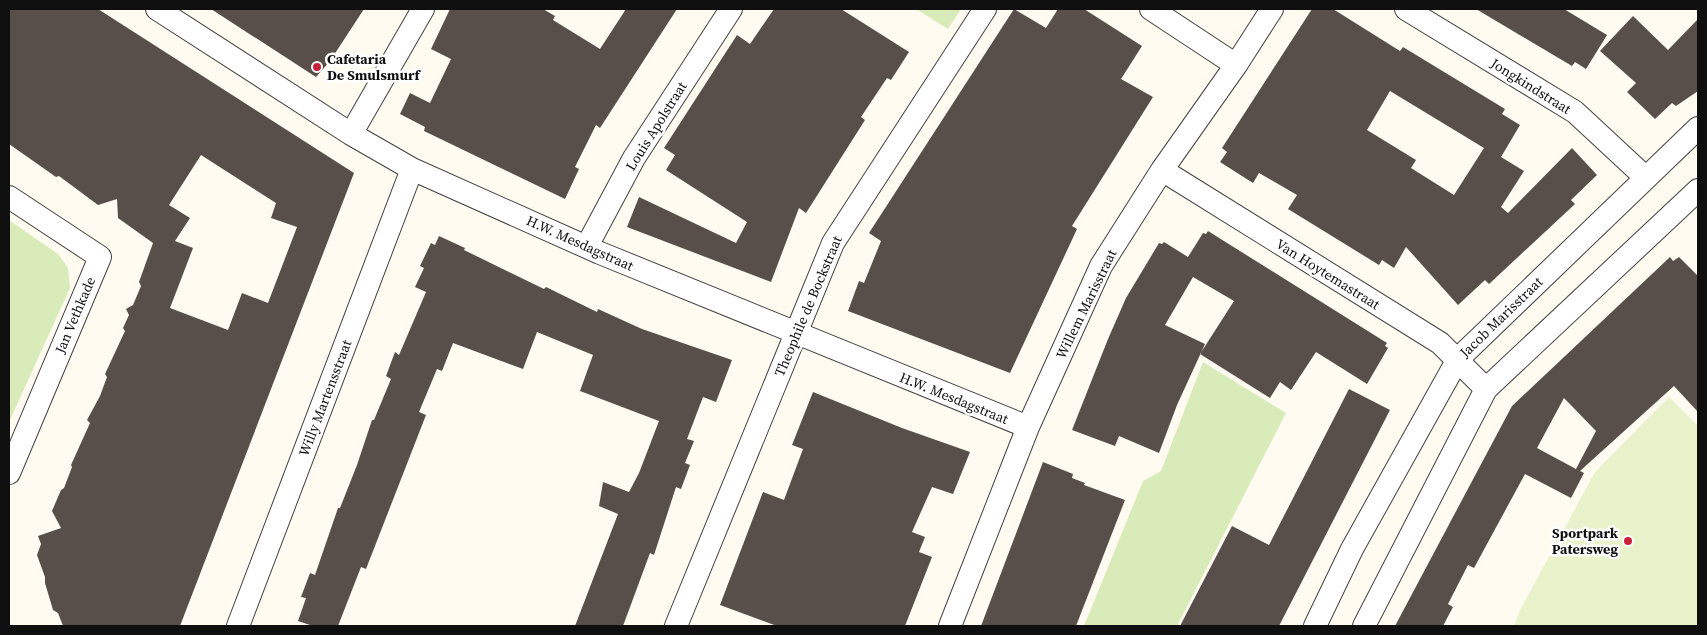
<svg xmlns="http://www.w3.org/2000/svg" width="1707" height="635" viewBox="0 0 1707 635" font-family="'Source Serif 4',serif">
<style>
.green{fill:#d8ebb9}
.pitch{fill:#e8f2cb}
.building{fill:#584f4b;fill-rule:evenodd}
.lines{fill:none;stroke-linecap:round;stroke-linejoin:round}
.street-casing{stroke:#424242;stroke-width:24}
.street{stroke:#fff;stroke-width:22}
.poi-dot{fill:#c52139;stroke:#fff;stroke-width:2}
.labels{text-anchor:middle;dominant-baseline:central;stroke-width:5;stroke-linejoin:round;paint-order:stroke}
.poi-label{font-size:14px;font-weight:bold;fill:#0f0f0f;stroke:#fff;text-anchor:start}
.street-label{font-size:14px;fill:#0f0f0f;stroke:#fff}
</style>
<rect width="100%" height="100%" fill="#fffbf1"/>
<path class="green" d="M916,9H961L948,29Z
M9,220L58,254L68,268L70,288L9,422Z
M1203,362L1286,413L1177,626H1084L1143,481L1161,471Z"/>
<path class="pitch" d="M1669,397L1698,426V626H1514L1520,610L1595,472Z"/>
<path class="building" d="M9,9H98L354,173L180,626H63L58,613L53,610L45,583V577L37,555L41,544L38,536L61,528L52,511L61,490L64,488L72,467L71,465L90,423L87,420L100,396L107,377L105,374L125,331L123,328L129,315L126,309L133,305L141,286L139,282L153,243L118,218L117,199L98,205L59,176L56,177L9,144ZM201,155L276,203L271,218L297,227L268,303L242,293L228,330L170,308L193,248L175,241L190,218L169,205Z
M211,9H364L330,61L316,77Z
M450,9H543L555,16L553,20L600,49L626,9H677L600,128L596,125L575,167L579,169L565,199L424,131L425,127L400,114L410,93L430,103L451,59L431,49Z
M774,9H841L909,52L891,80L887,78L861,117L865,120L806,213L799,208L771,282L627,227L639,197L736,243L747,222L666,170L675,155L664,148L737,35L750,44Z
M1014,9L1046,28L1058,9H1084L1142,46L1121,79L1153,97L1072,226L1077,229L1010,373L848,311L859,281L864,283L881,241L869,233Z
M1312,9H1333L1400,51L1403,47L1505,109L1502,114L1520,125L1501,157L1524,171L1501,207L1508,213L1572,148L1597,175L1571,200L1575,204L1489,284L1485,280L1458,305L1406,247L1394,268L1382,260L1379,265L1288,209L1297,195L1259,173L1253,183L1220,162L1227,152L1222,148ZM1390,91L1484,148L1454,195L1411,168L1416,160L1367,130Z
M1476,9H1564L1607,35L1586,69L1575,62L1572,66Z
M1633,16L1668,50L1698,19V91L1676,106L1672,103L1655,119L1627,92L1636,83L1600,51Z
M1208,231L1387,343L1385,346L1388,348L1367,384L1316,352L1291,390L1280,382L1270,398L1200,354L1234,301L1193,277L1165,325L1205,344L1177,405L1159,453L1119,436L1115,446L1072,430L1108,339L1126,298L1159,243L1162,244L1164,242L1188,257L1203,233L1206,234Z
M439,236L465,248L464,250L544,289L546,287L597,312L598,309L642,329L732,360L716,402L703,397L687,439L694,441L685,463L690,465L681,489L676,487L654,555L650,553L623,626H575L618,514L599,506L603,482L629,492L639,473L659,421L580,391L593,355L537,332L523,369L453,343L442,371L437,369L419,412L426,415L366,569L361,567L338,626H313L298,621L306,598L301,597L310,573L315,575L338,508H340L357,465L372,420H374L391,379L386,376L395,352L399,355L426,292L415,287L424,268L420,266L431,243L435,245Z
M1670,257L1673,261L1679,257L1698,276V412L1674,386L1580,471L1584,473L1571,498L1525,474L1474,568L1468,565L1448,604L1453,607L1443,626H1395L1512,406ZM1564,398L1596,431L1576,469L1537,448Z
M1349,389L1390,410L1279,626H1180L1232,526L1269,545Z
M813,392L902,428L970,452L953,494L932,487L912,532L925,537L919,552L932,557L905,626H777L720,605L763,492L784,500L803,449L792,445Z
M1043,462L1073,474L1072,478L1085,483L1084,485L1125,500L1076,626H981Z"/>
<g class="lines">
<g class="street-casing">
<path id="street" d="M157,9L351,134L412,169L600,253L1028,427
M1151,9L1236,65
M1406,9L1575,112L1645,177
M351,134L423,9
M1162,170L1440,343L1486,389
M9,197L100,257L9,473
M587,246L634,158L731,9
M238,626L412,169
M676,626L833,243L985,9
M950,626L1028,427L1101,266L1162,170L1236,65L1272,9
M1315,626L1352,549L1458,359L1698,128
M1364,626L1486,389L1698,190"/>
</g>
<use href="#street" class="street"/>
</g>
<g class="poi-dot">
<circle cx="317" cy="67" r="5"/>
<circle cx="1628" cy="541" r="5"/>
</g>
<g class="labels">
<g class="poi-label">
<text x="327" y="59">Cafetaria<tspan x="327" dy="16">De Smulsmurf</tspan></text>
<text x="1618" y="533" text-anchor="end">Sportpark<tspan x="1618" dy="16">Patersweg</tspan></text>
</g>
<g class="street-label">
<text transform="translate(1531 86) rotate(32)">Jongkindstraat</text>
<text transform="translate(656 126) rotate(-58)">Louis Apolstraat</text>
<text transform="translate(580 243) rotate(24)">H.W. Mesdagstraat</text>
<text transform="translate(1328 274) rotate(32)">Van Hoytemastraat</text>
<text transform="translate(1086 304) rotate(-64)">Willem Marisstraat</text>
<text transform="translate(808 306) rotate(-67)">Theophile de Bockstraat</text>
<text transform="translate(75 315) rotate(-67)">Jan Vethkade</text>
<text transform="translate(1501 317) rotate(-44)">Jacob Marisstraat</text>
<text transform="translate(325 398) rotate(-69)">Willy Martensstraat</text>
<text transform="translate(954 398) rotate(22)">H.W. Mesdagstraat</text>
</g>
</g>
<rect width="1707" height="635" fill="none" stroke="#0f0f0f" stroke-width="20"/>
</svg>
